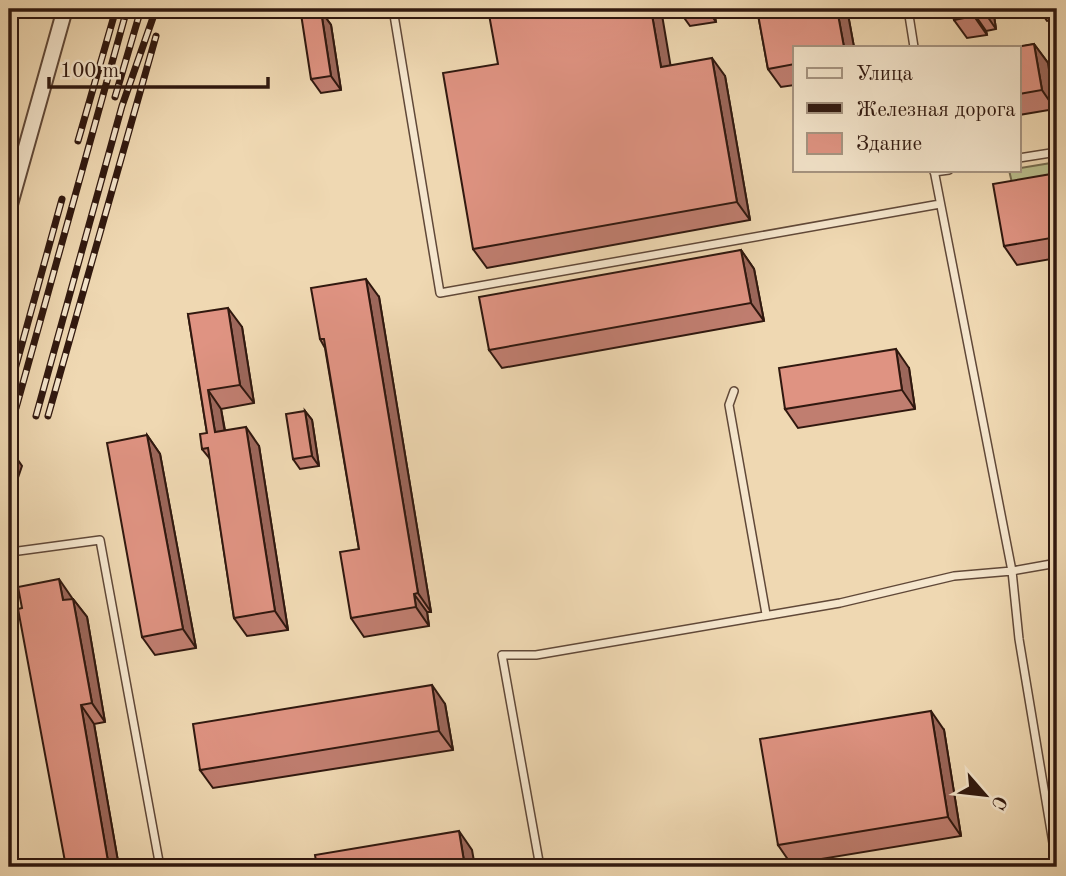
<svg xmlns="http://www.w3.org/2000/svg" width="1066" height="876" viewBox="0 0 1066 876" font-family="'Old Standard TT',serif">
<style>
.green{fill:#babe8c;stroke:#756b4e;stroke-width:2}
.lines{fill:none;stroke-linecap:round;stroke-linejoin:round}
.lane-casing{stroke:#604838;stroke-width:10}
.street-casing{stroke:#604838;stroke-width:18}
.lane{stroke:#f5e6cd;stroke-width:7}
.street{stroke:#f5e6cd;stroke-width:14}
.rail-casing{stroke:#30180f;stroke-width:7}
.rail{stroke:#f5e6cd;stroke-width:4.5;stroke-dasharray:13;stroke-linecap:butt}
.wall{fill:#c07e70;stroke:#30180f;stroke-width:2}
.shaded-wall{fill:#9c675b;stroke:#30180f;stroke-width:2}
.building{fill:#df9382;stroke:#30180f;stroke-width:2}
</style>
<rect width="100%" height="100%" fill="#efd8b2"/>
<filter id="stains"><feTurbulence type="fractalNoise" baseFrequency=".00286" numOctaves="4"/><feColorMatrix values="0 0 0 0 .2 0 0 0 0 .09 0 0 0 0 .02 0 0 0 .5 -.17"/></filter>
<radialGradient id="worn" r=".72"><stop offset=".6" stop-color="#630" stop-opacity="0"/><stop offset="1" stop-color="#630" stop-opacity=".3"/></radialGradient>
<path class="green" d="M1057,162V175L1012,183L1009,170Z"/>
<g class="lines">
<g class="lane-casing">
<path id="lane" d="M393,9L440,293L940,204
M908,9L914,47
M1019,158L1057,152
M934,170L1012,571L1057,563
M934,172L949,170
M734,391L729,405L766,614
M11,552L100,540L160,867
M540,867L502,655H536L840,603L954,576L1012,571L1019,639L1057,867"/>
</g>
<g class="street-casing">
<path id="street" d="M9,208L65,9"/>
</g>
<use href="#lane" class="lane"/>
<use href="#street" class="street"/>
<g class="rail-casing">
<path id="rail" d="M115,97L141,9
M78,141L116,9
M9,391L62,199
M16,408L127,9
M36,416L122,106L156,9
M48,416L156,36"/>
</g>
<use href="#rail" class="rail"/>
</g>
<path class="wall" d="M679,9H713L716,22L690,26L680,12Z
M757,9H847L854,47H795V85L781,87L768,69Z
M952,9H993L996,29L986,31L987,35L967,38L954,20Z
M1039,9H1057V19L1047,21Z
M321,11L331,25L341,90L321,93L311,79Z
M1034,44L1048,63L1055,109L1019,115V47Z
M498,64L670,65L725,76L750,220L487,268L473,249Z
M1057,173V258L1017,265L1004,246Z
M741,250L754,269L764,321L502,368L489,350Z
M379,297L431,612H427L429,626L364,637L351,618L359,549L325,348L320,339Z
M188,314L242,327L254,403L221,409L225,430L259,446L288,630L247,636L234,618L210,459L202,449L207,433Z
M909,368L915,409L798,428L785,409Z
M305,411L312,420L319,466L300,469L293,459Z
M147,435L160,454L196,648L155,655L142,637Z
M72,599H73L87,617L105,722L94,724L119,867H66Z
M445,704L453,750L213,788L200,770Z
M944,730L961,836L791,864L778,845Z"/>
<path class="shaded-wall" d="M651,9H661L674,86L661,67Z
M707,9H713L716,22Z
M837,9H847L854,47H844Z
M983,9H993L996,29L983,10Z
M321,11L331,25L341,90L331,76Z
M973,12L986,31L987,35L974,16Z
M1034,44L1048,63L1055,109L1042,90Z
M712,58L725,76L750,220L737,202Z
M741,250L754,269L764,321L751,303Z
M366,279L379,297L431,612L418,593Z
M228,308L242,327L254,403L240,385Z
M896,349L909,368L915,409L902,390Z
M208,390L221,409L228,451L215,432Z
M305,411L312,420L319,466L312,456Z
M246,427L259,446L288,630L275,611Z
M147,435L160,454L196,648L183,629Z
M9,447L22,466L9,504Z
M59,579L72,598L76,619L63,600Z
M414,594L427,612L429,626L416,607Z
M73,599L87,617L105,722L92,703Z
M432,685L445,704L453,750L439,731Z
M81,705L94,724L119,867H109Z
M931,711L944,730L961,836L948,817Z
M459,831L472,850L475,867H465Z"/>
<path class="building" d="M488,9H651L661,67L712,58L737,202L473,249L443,73L498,64Z
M679,9H699L680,12Z
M757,9H837L844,47H795V64L768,69Z
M952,9H983V10L973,12L974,16L954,20Z
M321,11L331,76L311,79L301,14Z
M1034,44L1042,90L1019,94V47H1016Z
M1057,173V237L1004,246L993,184Z
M741,250L751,303L489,350L479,297Z
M366,279L418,593L414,594L416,607L351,618L340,552L359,549L324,339H320L311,288Z
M228,308L240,385L208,390L215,432L246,427L275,611L234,618L208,448L202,449L200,434L207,433L188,314Z
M896,349L902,390L785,409L779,368Z
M305,411L312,456L293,459L286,414Z
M147,435L183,629L142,637L107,443Z
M59,579L63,600L73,599L92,703L81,705L109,867H66L18,609L22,608L18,587Z
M432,685L439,731L200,770L193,724Z
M931,711L948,817L778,845L760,739Z
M459,831L465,867H317L315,855Z"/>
<rect width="1066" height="876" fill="none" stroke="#efd8b2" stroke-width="35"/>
<rect x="10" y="10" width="1045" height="855" fill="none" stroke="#30180f" stroke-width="3.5"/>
<rect x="18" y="18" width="1031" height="841" fill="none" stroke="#30180f" stroke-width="2"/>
<rect x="793" y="46" width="228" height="126" fill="#f5e6cd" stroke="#a69481" stroke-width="2"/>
<rect x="807" y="68" width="35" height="10" fill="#f5e6cd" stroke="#a69481" stroke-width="2"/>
<text x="856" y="80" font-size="21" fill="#30180f">Улица</text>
<rect x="807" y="103" width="35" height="10" fill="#30180f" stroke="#a69481" stroke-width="2"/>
<text x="856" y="116" font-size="21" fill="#30180f">Железная дорога</text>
<rect x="807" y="133" width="35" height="21" fill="#df9382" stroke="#a69481" stroke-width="2"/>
<text x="856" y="150" font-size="21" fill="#30180f">Здание</text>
<g transform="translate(985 795) rotate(118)" stroke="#f5e6cd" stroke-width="5" paint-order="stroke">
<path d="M0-5L12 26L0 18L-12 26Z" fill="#30180f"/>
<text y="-10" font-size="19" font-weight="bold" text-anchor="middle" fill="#30180f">С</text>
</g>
<path d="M49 77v10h219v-10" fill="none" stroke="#30180f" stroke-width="3.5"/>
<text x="60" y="77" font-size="21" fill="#30180f" stroke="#f5e6cd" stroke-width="5" paint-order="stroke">100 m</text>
<rect width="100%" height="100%" filter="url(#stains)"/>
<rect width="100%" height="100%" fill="url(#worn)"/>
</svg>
